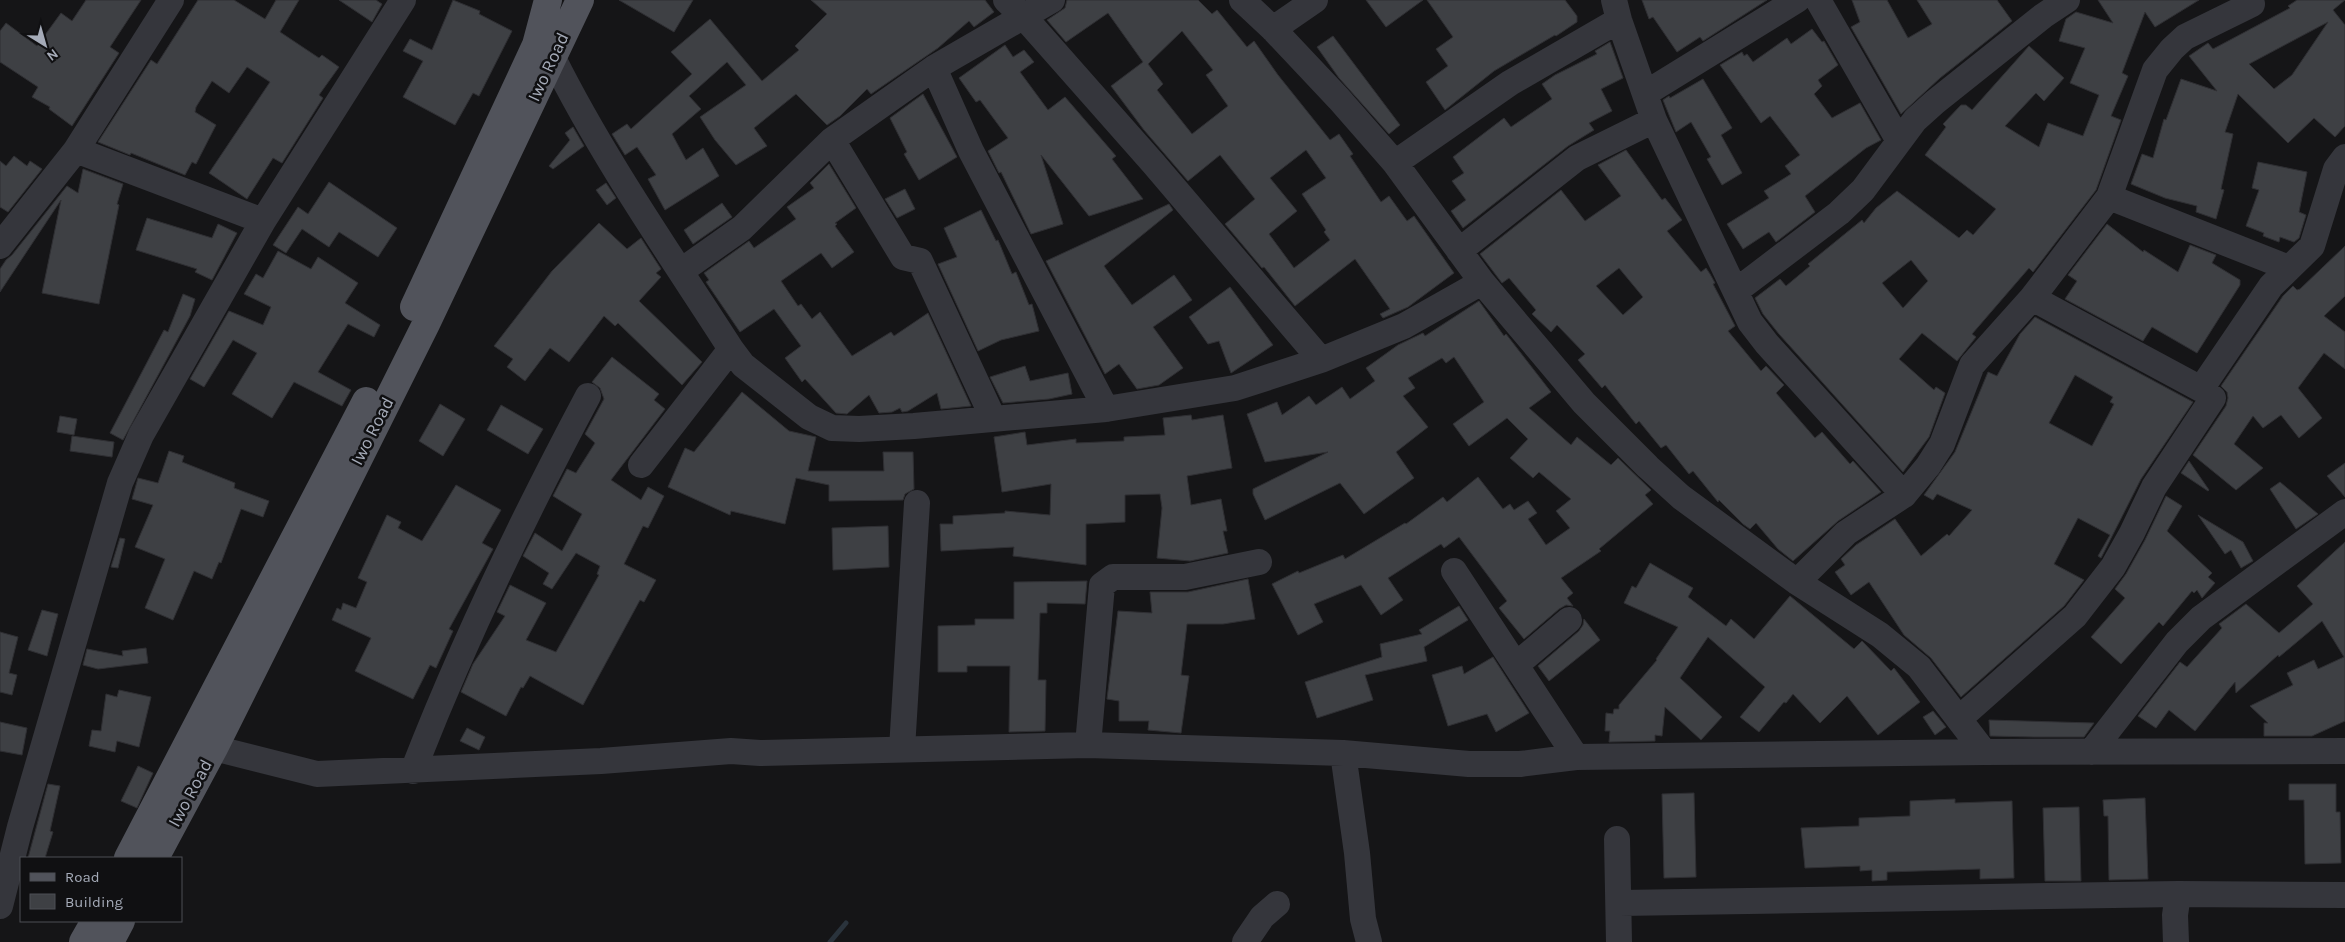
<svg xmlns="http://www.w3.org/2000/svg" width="2345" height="942" viewBox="0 0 2345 942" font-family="Karla,sans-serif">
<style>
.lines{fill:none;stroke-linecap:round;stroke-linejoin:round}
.stream{stroke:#2a333c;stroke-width:5}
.building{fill:#3e4044;stroke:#2f2f33;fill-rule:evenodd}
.minor{stroke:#35363c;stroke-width:26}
.major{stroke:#51535b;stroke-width:28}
.labels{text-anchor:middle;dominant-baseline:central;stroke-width:5;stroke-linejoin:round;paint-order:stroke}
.street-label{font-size:18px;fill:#a5abb8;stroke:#101012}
</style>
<rect width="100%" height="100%" fill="#151517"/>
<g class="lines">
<path class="stream" d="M830,942L846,923"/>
</g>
<path class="building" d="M86,0H141L110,47L119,53L72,126L49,109L50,107L32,97L38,87L0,62V31L6,23L37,46L61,13L72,21Z
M198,0H234L265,19L276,0H299L280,32L319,58L322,55L339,67L319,95L323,98L282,163L273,158L247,199L209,173L270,82L247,67L229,93L212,81L196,107L195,112L216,125L196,164L192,162L185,175L131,153L130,155L98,142L151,60L157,64Z
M339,0H376L382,4L372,22Z
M453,0L480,11L479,14L512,31L479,96L473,93L455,125L403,97L423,61L403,51L410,39L432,50Z
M619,0H693L674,32Z
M811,0H985L994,12L974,27L969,21L938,48L871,94L867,89L840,116L827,125L796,94L754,128L767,146L736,165L715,140L700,117L746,85L727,62L689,96L701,109L672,134L686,160L703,148L719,176L665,210L648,179L656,175L637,147L625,155L612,134L627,124L631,129L692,74L671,52L710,19L762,81L799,50L795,46L827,14Z
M1067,0H1198L1212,14L1217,10L1247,47L1254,41L1278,75L1330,140L1339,134L1353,154L1350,156L1381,202L1389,196L1407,221L1414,216L1454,273L1408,307L1383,318L1380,314L1390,309L1355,259L1295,306L1264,267L1262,268L1225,224L1255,199L1220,155L1188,181L1144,130L1111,86L1143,62L1108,13L1066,42L1047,20L1065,8ZM1182,31L1213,70L1206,75L1228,106L1192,134L1157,90L1163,84L1148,64ZM1306,150L1326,178L1302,194L1326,230L1324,232L1330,240L1294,268L1269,234L1297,211L1270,178Z
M1366,0H1423L1386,27Z
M1427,0H1565L1577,16V22L1556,36L1555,35L1494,71L1445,110L1426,82L1448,66L1436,49L1453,37Z
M1642,0H1767L1703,41L1700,37L1677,52L1653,17L1649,19Z
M1852,0H1887L1908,38L1932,24L1917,0H1997L2012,21L1940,78L1901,114L1851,27L1860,22Z
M2098,0H2199L2155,27L2145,12L2122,73L2128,76L2111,116L2121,120L2096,190L2033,272L2029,268L1972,334L1976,337L1957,361L1922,333L1899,359L1934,390L1936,387L1945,393L1929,437L1903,472L1779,334L1763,314L1755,298L1780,279L1786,286L1810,266L1808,264L1862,220L1864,223L1876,208L1897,191L1959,238L1967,230L1973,235L1996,209L1925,155L1946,127L1943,124L1961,105H1966L1972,110L2029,46L2064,78L2044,101L2036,93L2005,126L2039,147L2048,123L2083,136L2099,95L2070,83L2085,48L2059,41L2066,19L2076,12L2113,23ZM1911,260L1928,281L1903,308L1882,283Z
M2297,0H2345L2333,10L2345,25V126L2335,137L2314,118L2288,143L2238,94L2225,132L2233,134L2221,189L2224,190L2216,219L2196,212L2197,206L2165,198L2131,184L2142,154L2153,158L2164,119L2166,120L2181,79L2217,91L2189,56L2208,43L2213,49L2290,8L2288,6ZM2328,22L2292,75L2274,89L2249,64Z
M1812,29L1822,42L1824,41L1838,65L1818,80L1822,86L1814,94L1832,118L1860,103L1881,140L1866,148L1805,196L1815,212L1776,242L1769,232L1743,249L1727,224L1769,198L1764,191L1791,174L1785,166L1800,155L1770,116L1761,123L1720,65L1742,52L1744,56L1747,54L1753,62L1787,38L1791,44Z
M1333,36L1400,125L1389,134L1339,78L1317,47Z
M1610,42L1623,78L1601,89L1612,111L1589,123L1594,130L1568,146L1463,228L1451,211L1466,200L1452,181L1464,173L1453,157L1504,118L1511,127L1552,99L1542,84L1555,75L1597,54L1595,51Z
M1005,45L1013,57L1024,50L1034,62L1020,72L1048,110L1065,97L1116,156L1112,159L1143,199L1089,216L1041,155L1063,224L1031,234L1001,172L999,173L988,151L1008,138L980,100L976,102L959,78Z
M1703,79L1732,128L1721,135L1742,173L1722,185L1707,159L1711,157L1691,122L1676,132L1663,100L1669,96L1670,98Z
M923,94L957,157L919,180L904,154L907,152L890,118Z
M573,127L584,146L553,169L549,166L570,140L565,133Z
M1626,150L1662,200L1665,198L1682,220L1667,231L1701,272L1706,268L1710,274L1715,283L1713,284L1735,326L1728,331L1761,371L1766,366L1784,385L1776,393L1815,438L1822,432L1850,464L1853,461L1881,492L1838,521L1793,561L1778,549L1756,523L1750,529L1743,524L1719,500L1718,502L1693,471L1689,474L1666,445L1661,448L1639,421L1636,424L1605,385L1602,388L1578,360L1585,354L1557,325L1551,332L1532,314L1536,310L1509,278L1502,283L1480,254L1561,190L1585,221L1621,196L1598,165ZM1619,268L1643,297L1623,315L1596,286Z
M14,156L27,166L30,161L42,169L8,212L0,207V161L6,166Z
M2258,162L2307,172L2299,212L2306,215L2299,238L2294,242L2280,237L2279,242L2263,236L2264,233L2246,226L2259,190L2252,188Z
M829,164L856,208L835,223L837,224L835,226L854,252L832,268L821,253L781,281L798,306L801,304L812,319L820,312L852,356L891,332L894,336L928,313L971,406L941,409L937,393L908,411L902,412L900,408L892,412L879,413L869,395L847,414L836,413L805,379L802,382L785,358L801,346L774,309L740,332L706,282L709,280L704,273L749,241L754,248L796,219L787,207L814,188L810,183Z
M83,169L123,184L117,204L119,205L99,304L42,293L61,200L0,292V269L6,260L12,255L67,186L78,193Z
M329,182L397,228L378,257L339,232L329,247L302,229L286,253L273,245L298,207L308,214Z
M606,183L616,198L607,205L596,190Z
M905,189L915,209L897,218L885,199Z
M722,203L732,217L693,244L684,230Z
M1169,204L1173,210L1104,266L1132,305L1174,275L1192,300L1153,327L1183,368L1159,385L1137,389L1119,364L1105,374L1046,261Z
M981,210L996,241L998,240L1012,274L1016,272L1029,305L1032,304L1039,331L1001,340L978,351L938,264L957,257L944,228Z
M147,218L212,238L218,224L237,233L212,280L195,272L197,269L136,250Z
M599,223L627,249L641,238L661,269L656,273L661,277L639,301L702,362L682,385L618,323L615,326L604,316L569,362L550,348L525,381L507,367L513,359L494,346L552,271Z
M2107,224L2143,252L2144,250L2178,272L2190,245L2216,255L2212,263L2240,280V285L2197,353L2152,327L2143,341L2065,299L2077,281L2068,275Z
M2345,246V296L2324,316L2345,332V369L2324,353L2298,388L2322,418L2299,438L2281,415L2263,428L2253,416L2234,444L2263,468L2236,490L2193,455L2226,406L2228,398L2227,392L2221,386L2283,296L2293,286L2297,290L2300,289Z
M278,251L311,269L318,257L358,283L345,303L380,325L374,337L348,324L318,372L351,390L342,406L294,382L272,418L232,394L257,353L233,340L204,387L190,379L229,311L263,325L271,307L244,294L256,274L263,278Z
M1230,287L1273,345L1231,373L1219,341L1208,344L1189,317Z
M183,294L195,299L190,316L123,440L110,433L164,330L168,332Z
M1479,301L1504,336L1506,334L1551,392L1529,408L1571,445L1577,437L1611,465L1618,458L1651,490L1645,495L1653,504L1599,549L1601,551L1561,578L1573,593L1567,598L1573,606L1566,605L1559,609L1524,639L1499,608L1507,601L1459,537L1444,548L1441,544L1388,578L1403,600L1381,615L1361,585L1314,604L1323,622L1298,635L1272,584L1298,571L1299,573L1343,555L1345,559L1405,523L1406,524L1443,497L1447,502L1478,477L1503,509L1510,504L1514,510L1528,501L1537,513L1528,519L1546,545L1570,528L1556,511L1571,499L1539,472L1533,478L1510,458L1528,439L1507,418L1469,446L1453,424L1484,402L1454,357L1446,363L1442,358L1408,378L1415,388L1403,396L1428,427L1396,452L1414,478L1364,514L1340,483L1265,520L1253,494V489L1328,452L1265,462L1247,414L1277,402L1282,415L1309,396L1316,405L1342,387L1350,399L1375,381L1366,368L1398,345L1423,333L1425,336Z
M2035,317L2193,402L2141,479L2101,558L2098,556L2110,535L2078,518L2054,564L2084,580L2064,606L1961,697L1931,658L1904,635L1869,582L1851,595L1835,572L1845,565L1841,559L1856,545L1895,519L1921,556L1947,534L1949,536L1972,510L1937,494L1933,500L1924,495L1955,452L1988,372L1997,376L2020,334ZM2075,375L2113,397L2110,402L2114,404L2092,446L2049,423Z
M612,357L659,394L654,400L665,409L611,480L641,500L648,487L664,496L648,528L643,526L624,564L656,580L644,602L640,600L583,705L530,676L523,688L521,687L506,716L461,692L473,664L505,616L497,612L510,585L546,603L526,640L556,652L599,575L597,574L600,566L576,553L552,589L543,584L549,573L523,556L535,533L562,551L582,514L553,496L567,469L576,473L595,443L585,434L604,399L600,388L592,382Z
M1025,366L1030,381L1068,373L1072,394L1049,399L1003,403L990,377Z
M742,392L789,431L816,437L808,471H884L883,452H913L914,489L905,494L903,500L829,501V485L796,478L785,524L731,511L730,515L668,487L685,448L694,452Z
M440,404L465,419L443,456L419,441Z
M501,405L543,429L528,454L487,430Z
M1191,415L1192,420L1223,415L1232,468L1187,476L1191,505L1221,499L1227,531H1223L1228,553L1190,561L1157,558L1162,508L1160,494L1125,495V522L1086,524V565L1013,556L1014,547L941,551L940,524H953V516L1005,513V511L1050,515L1051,484L1002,492L994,437L1025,432L1027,445L1076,439V443L1124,441V437L1165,435L1163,418Z
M60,416L77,419L74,435L57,432Z
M72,436L114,442L112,457L70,451Z
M169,451L184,456L182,462L235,483L234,488L269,501L263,517L241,509L221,563L219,562L212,579L194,571L173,620L145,608L165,559L135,547L153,505L132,499L138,478L158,483Z
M2189,461L2209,490L2208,491L2181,473Z
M2345,463V497L2327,476Z
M2280,482L2318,514L2296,529L2270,489Z
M456,485L501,510L482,543L493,549L449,629L453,631L436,668L430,665L413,699L355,671L371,638L332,620L337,608L341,610L343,603L356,608L367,582L358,578L387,515L401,522L398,528L422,541Z
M2166,496L2182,506L2167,531L2212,573L2208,577L2215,583L2202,598L2197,590L2194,593L2192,591L2163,626L2159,622L2121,664L2091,637L2125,598L2115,589L2126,574L2145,540Z
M2198,515L2243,542L2253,561L2241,568L2231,550L2225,554Z
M888,526L889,567L833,570L832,528Z
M120,538L125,539L118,568L111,567Z
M2345,542V721L2312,736H2264V723H2268L2250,706L2293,685L2287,673L2314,660L2318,669L2344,657L2322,621L2279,657L2278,655L2236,693L2235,682L2195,731L2169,710L2156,728L2138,716L2180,662L2187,667L2222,628L2219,624L2246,604L2279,633L2313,604L2297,586Z
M1650,563L1693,588L1688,597L1726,626L1731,619L1754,639L1790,596L1854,649L1862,641L1864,643L1891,671L1894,668L1920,702L1878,735L1847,696L1820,723L1793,694L1786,703L1784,702L1759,732L1740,717L1765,687L1708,637L1680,678L1722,717L1701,740L1665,707L1662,736L1655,735V741L1609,742L1610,731H1605L1606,713L1613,714L1614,709H1619V705L1657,660L1656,659L1678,627L1624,603L1632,586L1636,588Z
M1248,579L1255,619L1223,624H1187L1181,675L1189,676L1181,733L1148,730L1149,721H1119V701L1107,699L1118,611L1152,613L1150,592H1188Z
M1087,581L1085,604L1047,603V613H1040L1038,680H1046L1045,731L1009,732L1010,666H967V672H938V626L975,625V619H1014V582Z
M1459,606L1468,620L1424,647L1427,661L1365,675L1373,700L1317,718L1305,682L1382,657L1380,644L1422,634L1419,630Z
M42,610L58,614L47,656L28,650Z
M1584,619L1600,640L1549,681L1538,666L1579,631L1583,625Z
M0,632L18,637L9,673L17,675L12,695L0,692Z
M146,648L148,663L98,669L83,665L87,649L123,656L122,651Z
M1493,657L1529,713L1496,732L1487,714L1448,726L1432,675L1462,666L1464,674Z
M119,690L151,697L139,747L117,741L115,752L89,746L92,730L101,731L106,694L117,697Z
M1933,711L1946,727L1935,735L1923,717Z
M1989,720L2094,723L2084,737H2034L1990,736Z
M0,722L27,728L22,755L0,751Z
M467,728L485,737L479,750L460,741Z
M138,766L153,773L137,808L121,801Z
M48,784L60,786L50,831L53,832L45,858H28Z
M2289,784H2336V812H2340L2341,863L2305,864L2304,800H2289Z
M1694,793L1696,877L1664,878L1662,794Z
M2145,798L2148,879L2109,880L2108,816H2104L2103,800Z
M1955,799V803L2012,801L2014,878L1980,879V869L1887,872V880L1872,881V870L1860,871V866L1805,868L1801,828L1859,826V818L1910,816V801Z
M2079,807L2081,881H2045L2043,808Z"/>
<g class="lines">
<path class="minor" d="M1006,0L1025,18L1153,163L1321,360
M1242,0L1273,29L1339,99L1395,163L1482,282L1584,403L1648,467L1681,497L1797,582L1880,635L1919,667L1984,752
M1614,0L1619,20L1654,120L1750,322L1767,344L1904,495
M1818,0L1899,141
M1273,29L1315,0
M553,58C604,160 670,254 731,349L743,365L809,417L832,428L859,429L914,426L1106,409L1235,388L1321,360L1404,326L1482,282
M934,68L971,151L1106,409
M1646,93L1797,0
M832,140L903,257L920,261L993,418
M76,150L263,221
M1395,163L1510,83L1619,20
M2109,197L2289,268
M0,246L76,150L171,0
M1459,251L1577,158L1654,120
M681,271L742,228L832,140L934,68L1052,0
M1736,291L1839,213L1863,190L1915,120L1935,102L2043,16L2067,0
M2032,298L2201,389L2271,286L2312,246L2336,169L2345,157
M641,465L731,349
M1454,571L1576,757
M1797,582L1846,533L1904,495L1928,466L1942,444L1972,365L2032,298L2109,197L2155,70L2172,49L2185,37L2252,4
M1516,665L1569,620
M1960,718L2075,616L2113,567L2132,533L2154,487L2213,398
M1088,745L1102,585L1113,577H1185L1259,562
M214,748L317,774L601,761L731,751L760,753L1088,745L1343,753L1469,764H1520L1576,757L1984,752L2345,751
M902,749L917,503
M2091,752L2177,642L2201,618L2345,512
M1343,753L1357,853L1363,919L1369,942
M413,771C463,642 523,518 588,396
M1617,839L1619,942
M1620,903L2178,894L2345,895
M0,906L20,827L120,483L141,435L263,221L403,0
M1245,942L1262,917L1277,904
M2176,942L2175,915L2178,894"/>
<path class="major" d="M414,307L536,45L548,0
M128,858L366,401
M155,858L214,748L426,324L580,0
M83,942L95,921
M110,942L121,921"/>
</g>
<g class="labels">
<g class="street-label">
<text transform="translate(548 67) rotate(-65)">Iwo Road</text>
<text transform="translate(372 431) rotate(-63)">Iwo Road</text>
<text transform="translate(190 793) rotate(-62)">Iwo Road</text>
</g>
</g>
<rect x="20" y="857" width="162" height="65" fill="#101012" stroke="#4c4e54"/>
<rect x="30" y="873" width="25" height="8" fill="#51535b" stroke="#4c4e54"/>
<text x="65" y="882" font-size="15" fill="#a5abb8">Road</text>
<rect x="30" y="894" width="25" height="15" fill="#3e4044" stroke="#4c4e54"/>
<text x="65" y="907" font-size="15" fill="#a5abb8">Building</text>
<g transform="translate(45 45) rotate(143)" stroke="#101012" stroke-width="4" paint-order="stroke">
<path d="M0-4L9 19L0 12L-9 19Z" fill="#a5abb8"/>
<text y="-8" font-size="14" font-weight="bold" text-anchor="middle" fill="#a5abb8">N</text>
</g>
</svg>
